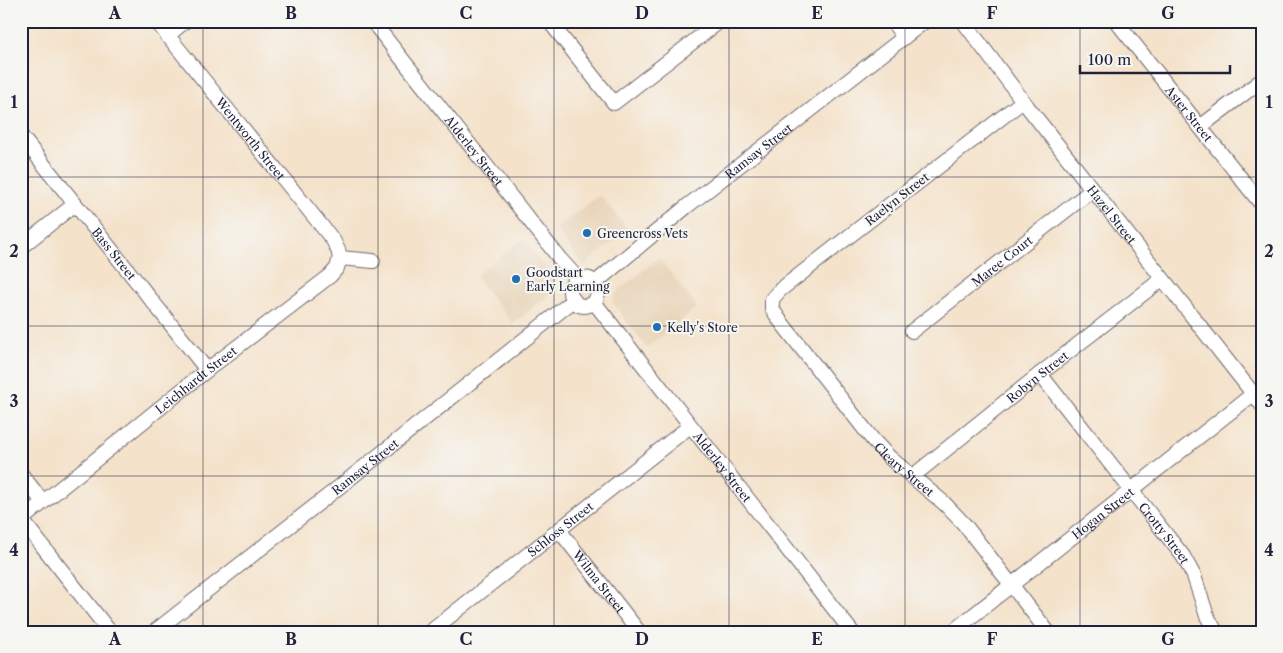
<svg xmlns="http://www.w3.org/2000/svg" width="1283" height="653" viewBox="0 0 1283 653" font-family="'Libre Caslon Text',serif">
<style>
.built{fill:#e8d3b7}
.lines{fill:none;stroke-linecap:round;stroke-linejoin:round}
.minor-casing{stroke:#6c656d;stroke-width:16}
.minor{stroke:#fff;stroke-width:14}
.grid{fill:none;stroke:#22223b;stroke-width:1;stroke-opacity:0.55}
.poi-dot{fill:#1f6fb2;stroke:#f6f6f2;stroke-width:2}
.labels{text-anchor:middle;dominant-baseline:central;stroke-width:4;stroke-linejoin:round;paint-order:stroke}
.street-label{font-size:12px;fill:#22223b;stroke:#f6f6f2}
.poi-label{font-size:12px;fill:#22223b;stroke:#f6f6f2;text-anchor:start}
.neatline{fill:none;stroke:#22223b;stroke-width:2}
.grid-label{font-size:16px;text-anchor:middle;font-weight:bold;fill:#22223b}
</style>
<rect width="100%" height="100%" fill="#f6f6f2"/>
<filter id="ink" filterUnits="userSpaceOnUse"><feTurbulence type="fractalNoise" baseFrequency=".02" numOctaves="2"/><feDisplacementMap in="SourceGraphic" scale="10" xChannelSelector="R" yChannelSelector="G"/><feConvolveMatrix kernelMatrix="1 2 1 2 8 2 1 2 1" color-interpolation-filters="sRGB"/></filter>
<filter id="wash" filterUnits="userSpaceOnUse"><feTurbulence type="fractalNoise" baseFrequency=".0096" numOctaves="4" result="noise"/><feDisplacementMap in="SourceGraphic" scale="20" xChannelSelector="R" yChannelSelector="G"/><feGaussianBlur stdDeviation="1.12" result="paint"/><feColorMatrix in="noise" values="0 0 0 0 0 0 0 0 0 0 0 0 0 0 0 0 0 1.4 0 .05"/><feComposite in="paint" operator="in"/></filter>
<g filter="url(#wash)">
<rect width="100%" height="100%" fill="#f4e2ca"/>
<path class="built" d="M600,195L628,230L584,265L555,229Z
M523,239L556,282L555,290L513,324L475,276Z
M659,258L697,307L647,348L615,306L613,302L614,297L621,288Z"/>
</g>
<g filter="url(#ink)">
<g class="lines">
<g class="minor-casing">
<g id="minor">
<path id="s1" d="M156,21L333,240L338,250L340,258"/>
<path id="s2" d="M372,21L560,259L578,279"/>
<path d="M549,21L614,103L720,21"/>
<path d="M892,21L904,37"/>
<path id="s3" d="M963,21L1023,101L1262,405"/>
<path id="s4" d="M1116,21L1262,205"/>
<path d="M167,36L185,21"/>
<path id="s5" d="M1023,101L780,290L772,299V308L778,318L873,440L890,458L944,503L964,524L1048,632"/>
<path d="M1200,127L1262,80"/>
<path id="s6" d="M21,136L207,370"/>
<path d="M21,247L75,204"/>
<circle cx="584" cy="292" r="14"/>
<path id="s7" d="M595,283L686,207L925,21"/>
<path id="s8" d="M594,302L852,632"/>
<path id="s9" d="M912,331L1092,190"/>
<path id="s10" d="M1040,374L1183,556L1194,576L1207,616L1216,632"/>
<path d="M21,474L43,502"/>
<path id="s11" d="M913,476L1040,374L1162,279"/>
<path id="s12" d="M21,520L207,370L330,276L337,268L340,258L373,261"/>
<path d="M22,520L110,632"/>
<path id="s13" d="M559,530L639,632"/>
<path id="s14" d="M154,632L329,495L574,300"/>
<path id="s15" d="M430,632L690,426"/>
<path id="s16" d="M952,632L1253,394"/>
</g>
</g>
<use href="#minor" class="minor"/>
</g>
</g>
<path class="grid" d="M203,21V632M378,21V632M554,21V632M729,21V632M905,21V632M1080,21V632M21,177H1262M21,326H1262M21,476H1262"/>
<g class="poi-dot">
<circle cx="587" cy="233" r="5"/>
<circle cx="516" cy="279" r="5"/>
<circle cx="657" cy="327" r="5"/>
</g>
<g class="labels">
<g class="street-label">
<text stroke="none"><textPath href="#s4" startOffset="118">Aster Street</textPath></text>
<text stroke="none"><textPath href="#s1" startOffset="151">Wentworth Street</textPath></text>
<text stroke="none"><textPath href="#s2" startOffset="165">Alderley Street</textPath></text>
<text stroke="none"><textPath href="#s7" startOffset="210">Ramsay Street</textPath></text>
<text transform="translate(897 199) rotate(-38)">Raelyn Street</text>
<text stroke="none"><textPath href="#s3" startOffset="244">Hazel Street</textPath></text>
<text stroke="none"><textPath href="#s6" startOffset="150">Bass Street</textPath></text>
<text stroke="none"><textPath href="#s9" startOffset="114">Maree Court</textPath></text>
<text stroke="none"><textPath href="#s11" startOffset="159">Robyn Street</textPath></text>
<text stroke="none"><textPath href="#s12" startOffset="224">Leichhardt Street</textPath></text>
<text stroke="none"><textPath href="#s14" startOffset="268">Ramsay Street</textPath></text>
<text stroke="none"><textPath href="#s8" startOffset="209">Alderley Street</textPath></text>
<text stroke="none"><textPath href="#s5" startOffset="538">Cleary Street</textPath></text>
<text stroke="none"><textPath href="#s16" startOffset="192">Hogan Street</textPath></text>
<text stroke="none"><textPath href="#s15" startOffset="166">Schloss Street</textPath></text>
<text stroke="none"><textPath href="#s10" startOffset="202">Crotty Street</textPath></text>
<text stroke="none"><textPath href="#s13" startOffset="65">Wilma Street</textPath></text>
</g>
<g class="poi-label">
<text x="597" y="233">Greencross Vets</text>
<text x="526" y="272">Goodstart<tspan x="526" dy="14">Early Learning</tspan></text>
<text x="667" y="327">Kelly's Store</text>
</g>
</g>
<rect width="1283" height="653" fill="none" stroke="#f6f6f2" stroke-width="55"/>
<path d="M1080 65v8h150v-8" fill="none" stroke="#22223b" stroke-width="2.5"/>
<text x="1088" y="65" font-size="15" fill="#22223b" stroke="#f6f6f2" stroke-width="4" paint-order="stroke">100 m</text>
<rect x="28" y="28" width="1228" height="598" class="neatline"/>
<g class="grid-label">
<text x="115" y="19">A</text>
<text x="291" y="19">B</text>
<text x="466" y="19">C</text>
<text x="642" y="19">D</text>
<text x="817" y="19">E</text>
<text x="992" y="19">F</text>
<text x="1168" y="19">G</text>
<text x="14" y="108">1</text>
<text x="1269" y="108">1</text>
<text x="14" y="257">2</text>
<text x="1269" y="257">2</text>
<text x="14" y="407">3</text>
<text x="1269" y="407">3</text>
<text x="14" y="556">4</text>
<text x="1269" y="556">4</text>
<text x="115" y="645">A</text>
<text x="291" y="645">B</text>
<text x="466" y="645">C</text>
<text x="642" y="645">D</text>
<text x="817" y="645">E</text>
<text x="992" y="645">F</text>
<text x="1168" y="645">G</text>
</g>
</svg>
